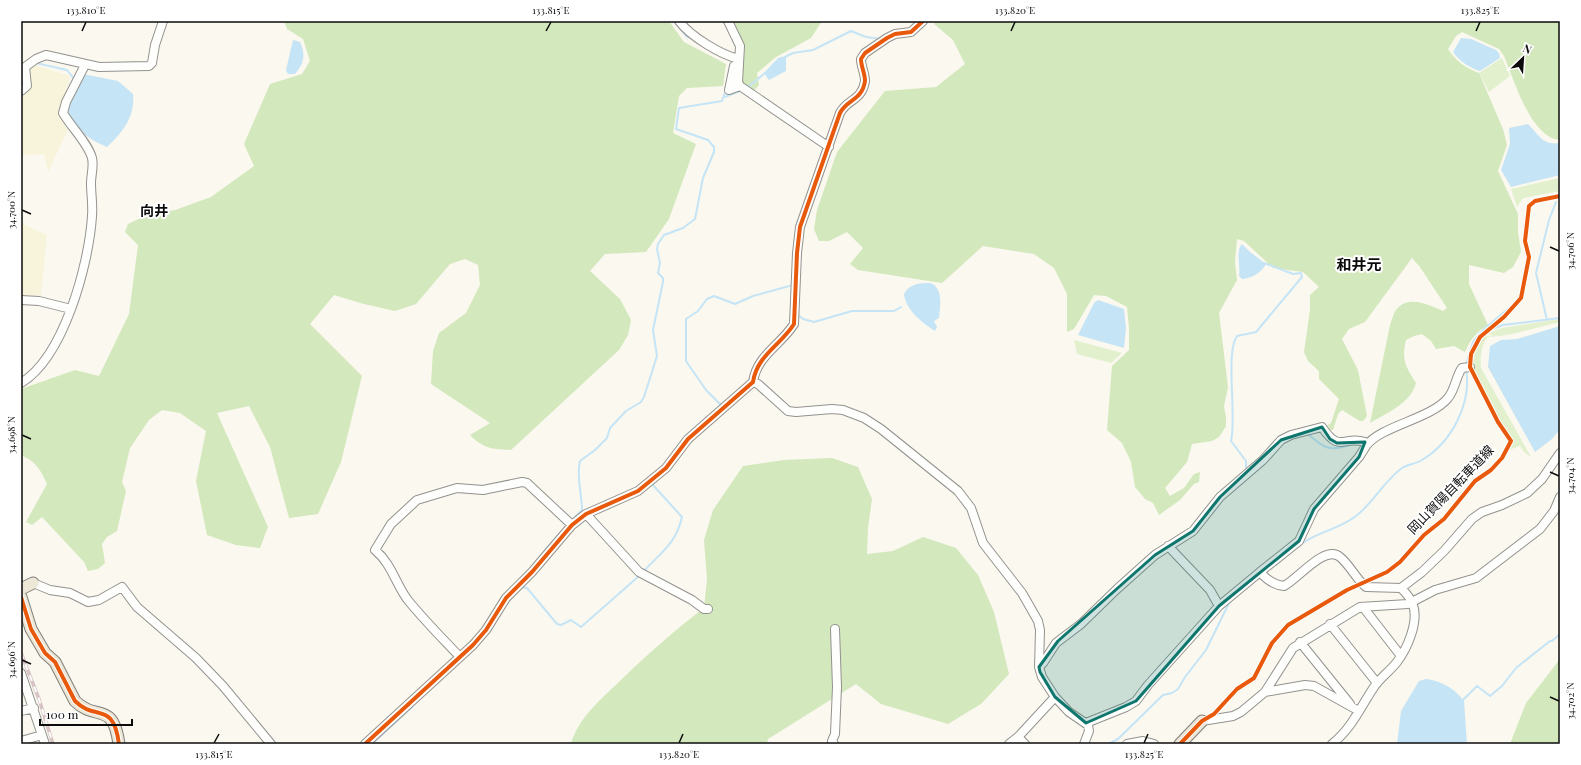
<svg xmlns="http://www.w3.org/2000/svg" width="1581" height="765" viewBox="0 0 1581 765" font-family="'Playfair Display','Noto Sans JP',serif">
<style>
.farmland{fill:#f7f4db}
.green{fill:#e2f0ce}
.forest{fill:#d3e8bc}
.water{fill:#c5e4f5}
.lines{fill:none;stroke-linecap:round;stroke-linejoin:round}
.stream{stroke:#c5e4f5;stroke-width:2}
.minor-casing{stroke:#93928e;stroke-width:10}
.major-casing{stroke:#807f7b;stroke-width:13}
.minor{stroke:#fefefd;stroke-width:8}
.major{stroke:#ece7d7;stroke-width:11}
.rail-casing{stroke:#d7c3c4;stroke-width:3.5}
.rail{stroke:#fff;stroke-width:2;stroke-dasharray:6;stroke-linecap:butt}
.cycleway-casing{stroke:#fff;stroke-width:6}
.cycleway{stroke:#e8590c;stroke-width:4}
.marked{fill:#0f766e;fill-opacity:0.2;stroke:#0f766e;stroke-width:3;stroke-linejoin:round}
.ticks{fill:none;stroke:#0b0b0b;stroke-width:1.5}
.labels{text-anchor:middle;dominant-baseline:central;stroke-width:4;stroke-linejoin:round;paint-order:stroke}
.street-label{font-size:13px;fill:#0b0b0b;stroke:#fff}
.neighbourhood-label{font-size:14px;font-weight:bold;fill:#0b0b0b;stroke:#fff}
.quarter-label{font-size:15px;font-weight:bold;fill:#0b0b0b;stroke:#fff}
.neatline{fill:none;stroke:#0b0b0b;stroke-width:1.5}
.ticks-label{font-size:10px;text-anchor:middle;fill:#0b0b0b}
</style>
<rect width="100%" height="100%" fill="#faf8ef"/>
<path class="farmland" d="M35,65L70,76L60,119L68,129L48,172L44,154L21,155V95L27,92L29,88L28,71L31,66Z
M21,220L25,225L47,235L41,295L21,297Z"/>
<path class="green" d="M1502,58L1510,76L1489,92L1479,73Z
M1560,178V191L1523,198L1517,207L1511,189Z
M1560,319V322L1512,334L1500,336L1487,334L1502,328Z
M1494,335L1498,336L1488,337C1481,344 1480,359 1481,368L1531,457L1524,452L1520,446L1509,450L1513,443L1472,368L1475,351L1484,337Z
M1074,340L1122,353L1111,363L1077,354Z"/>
<path class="forest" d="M284,21H669L684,42L726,64L723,86L687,88L679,96L673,133L696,144L669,219L646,252L605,254L590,271L620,299L631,320L628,335L619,350L511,450C492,449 484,449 470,435L490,423L431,384L433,351L439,333L466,313L480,285L478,265L465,259L450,264L416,304L395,311L364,304L334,295L310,324L362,376L341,462L318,514L289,518L270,447L249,406L217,413L268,527L260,548L236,545L207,535L196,481L206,431L180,413L162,410L149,420L130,448L122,482L126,491L117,531L107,537L102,544L105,563L98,569L88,571L84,562L42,517L32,525L26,522L47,484C41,470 35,461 21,455V389L75,370L99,376L129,314L138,245L125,232L128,224L145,216L175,210L211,197L254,166L244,144L270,84L302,74L310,61L303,39L287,29Z
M730,21H822L811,38L776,57L757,73L759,85L753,92L740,82L742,55Z
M936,21H1560V140C1531,138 1514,80 1504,56L1499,49L1462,32L1456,36L1448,49C1456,61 1465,68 1479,73L1503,129L1507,145L1498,171L1518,214V232L1521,252L1513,267L1504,273L1469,265V284L1488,325C1476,332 1470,340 1465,352L1454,346L1436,349L1431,341L1422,334L1414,336L1406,340C1401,360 1406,367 1416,383C1411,403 1387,413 1370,423L1390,325C1392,320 1393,314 1396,310C1408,294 1429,305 1443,311L1447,308L1420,267L1412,258L1365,322L1349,329L1342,339L1358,370L1367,416L1363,421H1360L1342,410L1338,414L1333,430H1330L1328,425L1331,423L1339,399L1319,379V371L1308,361L1304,352L1310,310V295L1319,287L1303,272L1273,268L1244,241L1237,239L1235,262L1237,280L1219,313L1228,387L1224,406L1226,417V426L1219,437L1212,441L1192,444L1187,462L1165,488L1170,496L1184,488L1194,474L1200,472L1199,482L1194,484L1180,500L1159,515L1153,503L1145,499L1135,487L1131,462L1122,443L1107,430L1112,366L1129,350V328L1127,307L1106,296L1094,295L1074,329L1067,332V294L1054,268L1034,254L983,246L942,283L858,270L850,264L863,248L847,232L829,241H819L814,229L817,210L837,152L885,91L936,87L965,64L953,40L934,24Z
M832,458L858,467L872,499L868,528L867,554L893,551L923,537L956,548L978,575L994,612L1009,674L981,704L948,724L881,704L856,684L768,739L767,744H571C578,717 604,697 623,678C649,653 675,630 704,608L707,579L704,540L713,510L743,466L784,460Z
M1560,659V744H1510L1526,703Z"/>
<path class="water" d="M1461,38L1471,39L1496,50L1499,53L1500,58L1480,71C1470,68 1459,61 1453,52Z
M293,40L300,42C306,55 304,63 295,74H288L286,70Z
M786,56V71L769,80L764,73L778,58Z
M83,74L118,81L133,94C135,117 123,132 107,147C90,140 71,127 66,109Z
M1528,124C1538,134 1543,146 1560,143V175L1511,187L1501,170L1510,144L1509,128Z
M1242,244L1250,252L1266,264C1261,273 1252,278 1242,279L1239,276C1241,267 1235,251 1242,244Z
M930,283C944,288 940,306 939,318L934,321L937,327L935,331C923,323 906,311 904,294C909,284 919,283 930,283Z
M1098,300L1124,309L1126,328L1124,348L1078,335L1094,303Z
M1560,326V429L1552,439L1535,452L1488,367L1490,346L1501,340L1517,339Z
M1426,679C1442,681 1455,689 1464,701L1467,744H1397L1401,711L1419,681Z"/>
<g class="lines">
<path class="stream" d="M674,21L686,36L693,39
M785,57L793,53L813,50L851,31L866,37L881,39
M36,63L67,70L75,80
M747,88L765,73
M725,97L740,91
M797,314L803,319L814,322L852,311H894L901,307
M1547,320L1536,273L1549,220L1556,202
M1485,328L1514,304
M1466,365L1473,342L1484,329L1490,330L1503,325L1560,318
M722,406L706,390L686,361V319L698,311L707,299L714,296L735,304L753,296L793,285
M1307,433C1324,449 1330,452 1353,444
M1246,471V461L1231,441C1237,416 1225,353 1237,336L1256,332L1302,277L1301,273L1293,274L1264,263
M571,521L582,510C582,493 576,479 580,461L595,450L607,438L610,428L626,411L641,402L644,397L657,356L653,330L663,282V278L658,273L660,263L657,249L658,244L664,235L683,228L695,219L703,178L714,152V147L708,140L676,129L679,108L722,101L726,90
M537,560L560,533
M1276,565C1285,557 1294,548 1304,542C1321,531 1341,528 1356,516C1374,502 1384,481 1402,468C1408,464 1416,464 1422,460C1452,442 1472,403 1466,369
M644,571C661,552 676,544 682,517L652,484L653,483
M522,587L527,588L557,624L561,625L571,620L581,627L639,576
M507,604L514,595
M1462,701L1477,686L1490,696L1502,686L1516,668L1550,641H1552L1560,634
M372,744L412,707
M1108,744L1118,739L1163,695L1172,693L1178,689L1185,677L1206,650L1230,601"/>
<g class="minor-casing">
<path id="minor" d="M679,21C690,36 721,55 739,59
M728,21L740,46L738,82L740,86L829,147
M734,66L729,90L740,86
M21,91L27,86L25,67L36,59L46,55L99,67L149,66L152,63L155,45L163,21
M21,300L39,301L71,309
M753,382L758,384L788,411L796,412L832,409L843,410L864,418L881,429L958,491L971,508L983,543L1022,593L1038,621L1040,630L1039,667L1042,677L1055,697L1069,712L1088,725L1089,731L1084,744
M21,383C64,357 89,264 92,216C93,205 91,194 91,183C91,175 94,166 92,158C88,143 71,127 63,113L66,102L85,65
M1366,446C1380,426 1431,419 1448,398C1455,390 1456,376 1462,368L1470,367
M586,514L639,572L692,600L704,609H708
M1168,546L1210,590L1219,606L1260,572
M33,583L50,590L70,593L88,602L99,600L122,587L137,607L196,658L223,686L271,744
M1363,607L1401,656
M1330,624L1377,683
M1300,642L1350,704
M459,656C442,638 423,619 407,599C395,582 391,563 375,550L391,524L417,500L457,488L483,490L522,482L527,483L572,525
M1039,667L1043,663L1056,643L1081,624L1117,589L1155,555L1193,531L1220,497L1263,460L1281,440L1291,435L1322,427C1340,454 1343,435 1365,442L1366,446L1359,457L1314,509L1299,541L1260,572C1266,579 1274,585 1284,586C1298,579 1325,544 1340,557C1350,565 1356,579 1366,587L1401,588
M21,673L45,744
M1265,692L1305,685L1314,686L1359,711
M21,711L34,708
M1202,721L1233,716L1241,712L1265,692L1293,648L1360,607L1408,604L1435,590L1476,578L1540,529L1554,511L1560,497
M1086,723L1126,707L1136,701L1148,685L1219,606
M1018,737L1025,744
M21,741L42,735
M365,744L473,645L486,630L506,598L532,572L572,525L586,514L638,491L666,468L688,439L753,382C757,355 781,345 794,324L797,253L800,227L840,113C847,99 862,101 865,81C865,73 861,67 861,59L865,53L887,38L895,34L911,32L923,21
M834,744L832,741L835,734L837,687L835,629
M1009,744L1018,737L1055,697
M1127,744L1143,741L1154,744
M1332,744C1352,728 1360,708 1374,687C1380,678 1390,671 1397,662C1407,649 1419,622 1413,605C1411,598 1405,592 1401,588L1422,572L1444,551L1472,519L1482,512L1502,505L1527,493L1542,479L1560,453"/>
</g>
<g class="major-casing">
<path id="major" d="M21,589L33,583
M21,597L31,629L45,653L55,662L75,701C96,722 113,700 119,744
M1180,744L1202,721"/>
</g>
<use href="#minor" class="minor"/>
<use href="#major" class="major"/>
<g class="rail-casing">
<path id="rail" d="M21,653L39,699L53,744"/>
</g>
<use href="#rail" class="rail"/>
<g class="cycleway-casing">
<path id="cycleway" d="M21,597L31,629L45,653L55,662L75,701C96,722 113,700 119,744
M365,744L473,645L486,630L506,598L532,572L572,525L586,514L638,491L666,468L688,439L753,382C757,355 781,345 794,324L797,253L800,227L840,113C847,99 862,101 865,81C865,73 861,67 861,59L865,53L887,38L895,34L911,32L923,21
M1180,744L1202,721L1214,714L1237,689L1254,678L1272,643L1288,625L1347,590L1387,572L1400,562L1424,535L1444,519L1475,481L1491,470L1502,458L1511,441L1498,422L1470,367L1471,354L1480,337L1504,317L1521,298L1529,257L1525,241L1529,206L1535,201L1560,196"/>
</g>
<use href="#cycleway" class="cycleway"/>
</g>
<path class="marked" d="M1322,427L1330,439L1337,443L1365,442L1359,457L1314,509L1299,541L1219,606L1136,701L1086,723L1055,697L1040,672L1039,667L1058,641L1155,555L1193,531L1220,497L1281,440Z"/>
<path class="ticks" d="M82,31L86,22M546,31L551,22M1011,31L1015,22M1476,31L1480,22M22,210L31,214M1550,247L1559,251M22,435L31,439M1550,472L1559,476M22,660L31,664M1550,697L1559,701M214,743L219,734M679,743L683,734M1144,743L1148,734"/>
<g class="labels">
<g class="street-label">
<text transform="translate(1450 489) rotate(-46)">岡山賀陽自転車道線</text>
</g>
<g class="neighbourhood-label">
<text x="154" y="210">向井</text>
</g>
<g class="quarter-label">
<text x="1359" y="264">和井元</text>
</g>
</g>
<rect width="1581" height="765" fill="none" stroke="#ffffff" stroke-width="44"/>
<g transform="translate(1523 58) rotate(25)" stroke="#ffffff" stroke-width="3" paint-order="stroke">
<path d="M0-3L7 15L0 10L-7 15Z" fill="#0b0b0b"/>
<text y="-6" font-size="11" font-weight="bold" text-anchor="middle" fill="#0b0b0b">N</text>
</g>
<path d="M40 719v6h92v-6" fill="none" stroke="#0b0b0b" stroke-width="2"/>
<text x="46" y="719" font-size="12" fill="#0b0b0b" stroke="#ffffff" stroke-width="3" paint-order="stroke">100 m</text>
<rect x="22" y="22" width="1537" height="721" class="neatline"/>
<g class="ticks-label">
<text x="86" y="14">133.810°E</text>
<text x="551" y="14">133.815°E</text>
<text x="1015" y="14">133.820°E</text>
<text x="1480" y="14">133.825°E</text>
<text transform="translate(11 210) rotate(-90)" y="4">34.700°N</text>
<text transform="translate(1570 251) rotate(-90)" y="4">34.706°N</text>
<text transform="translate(11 435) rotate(-90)" y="4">34.698°N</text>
<text transform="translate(1570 476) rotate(-90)" y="4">34.704°N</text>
<text transform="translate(11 660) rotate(-90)" y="4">34.696°N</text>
<text transform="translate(1570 701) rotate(-90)" y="4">34.702°N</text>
<text x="214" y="758">133.815°E</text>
<text x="679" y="758">133.820°E</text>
<text x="1144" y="758">133.825°E</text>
</g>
</svg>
